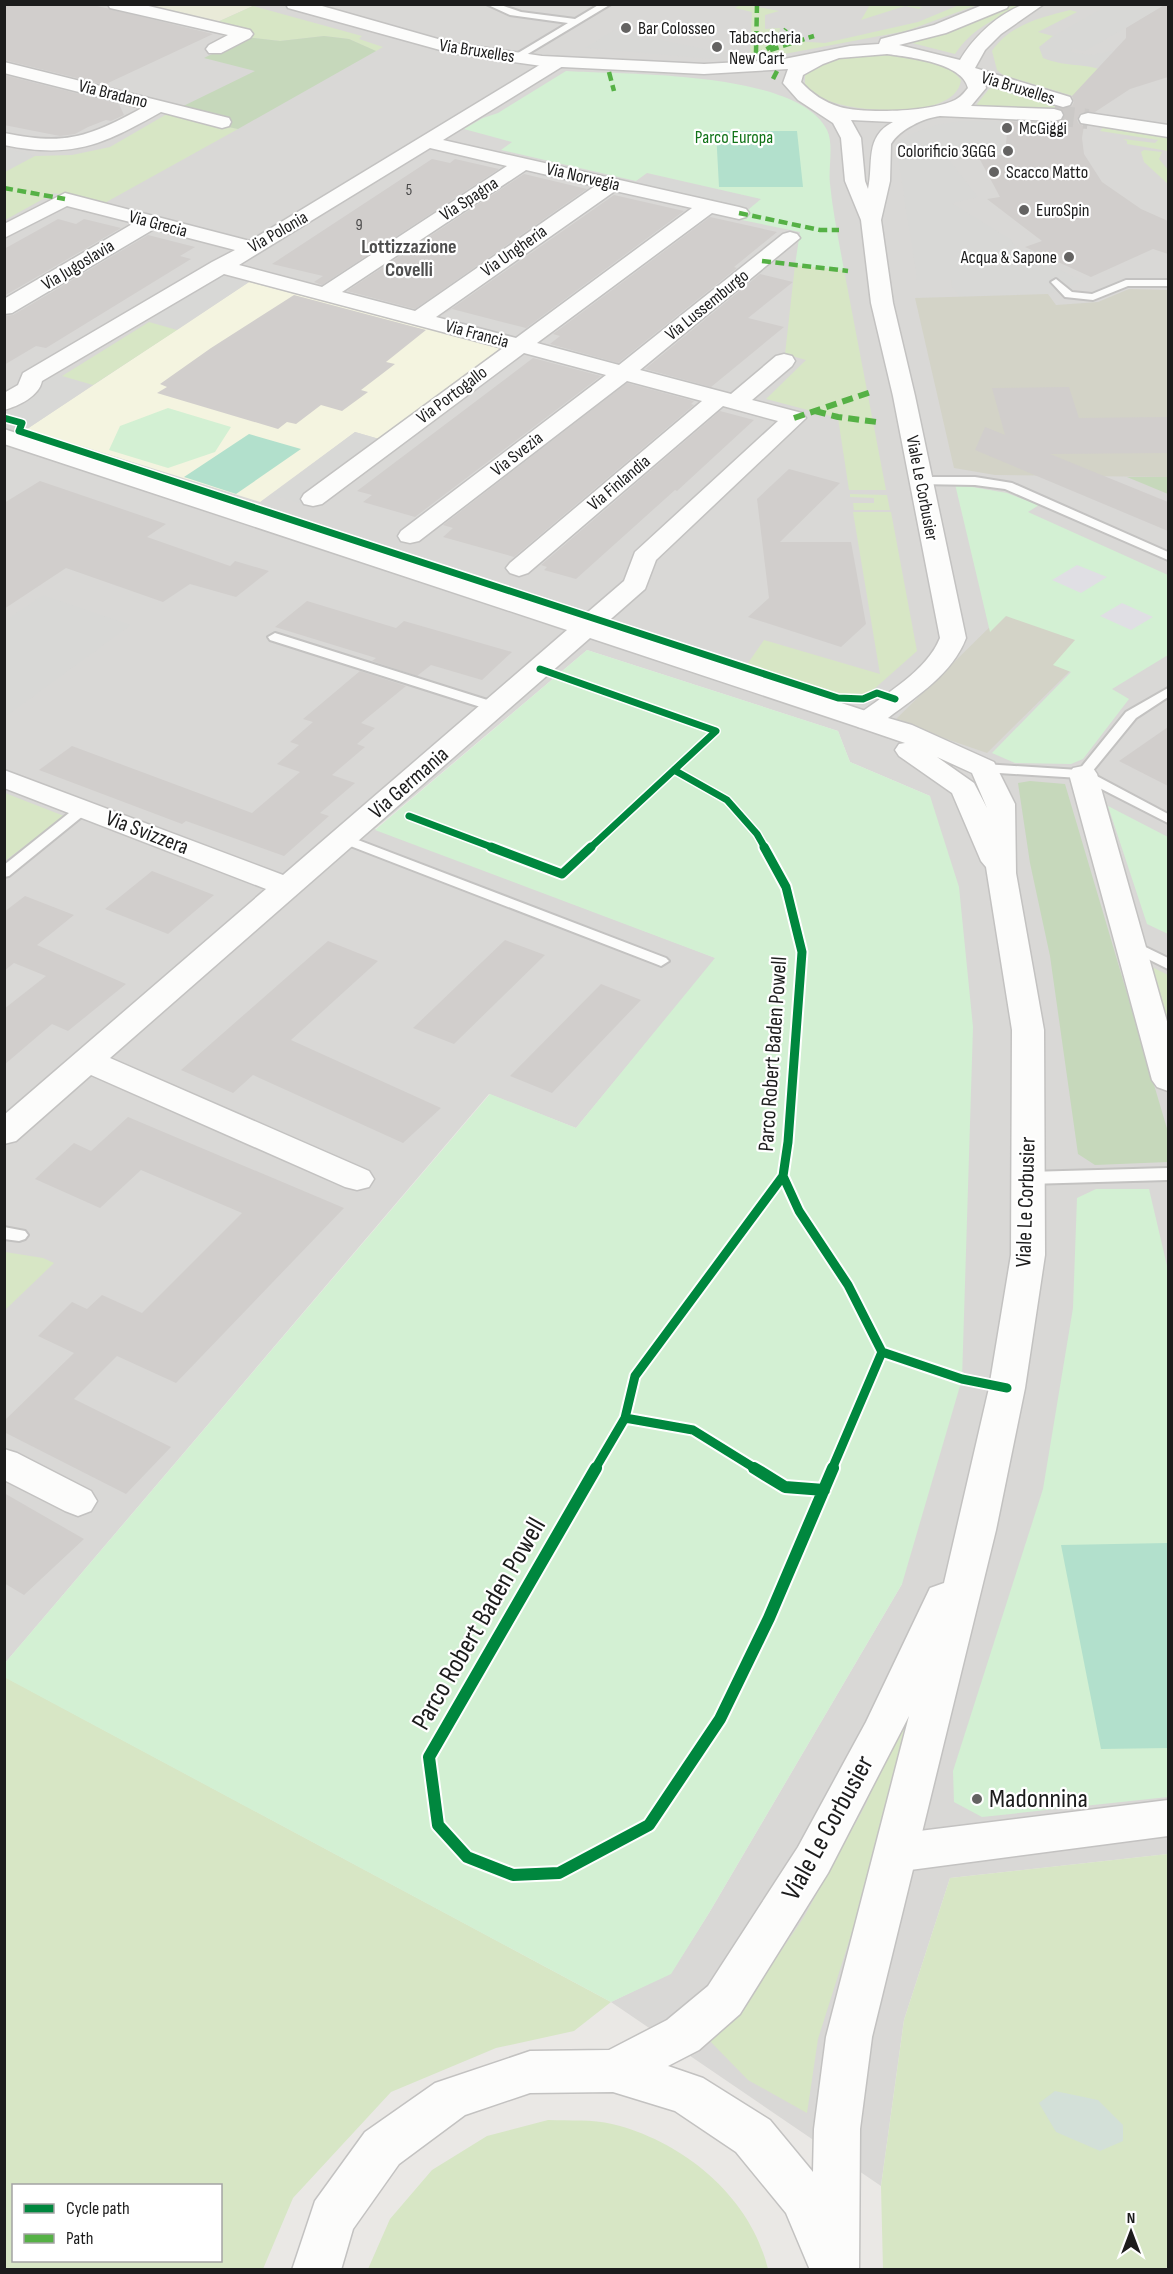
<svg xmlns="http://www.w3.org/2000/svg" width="1173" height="2274" viewBox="0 0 1173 2274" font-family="'Sofia Sans Condensed',sans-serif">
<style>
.residential{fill:#d9d8d6}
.education{fill:#f4f4e0}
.religious{fill:#d8d8d6}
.construction{fill:#d3d3c7}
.farmland{fill:#e9ead8}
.grass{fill:#d7e6c5;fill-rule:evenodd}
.forest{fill:#c6d8bb}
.wetland{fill:#d3e0d8}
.park{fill:#d3f0d3}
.pitch{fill:#b2e0cc}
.plaza{fill:#e0dfe4}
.building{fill:#d1cecc}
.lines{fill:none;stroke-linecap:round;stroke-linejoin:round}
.tertiary-tunnel{stroke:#cbc9c7;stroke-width:20;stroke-dasharray:20 10;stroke-linecap:butt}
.service-casing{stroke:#c3c2c1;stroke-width:4}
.minor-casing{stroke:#c3c2c1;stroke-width:3}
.tertiary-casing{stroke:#c3c2c1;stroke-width:3}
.service{fill:#fcfcfb;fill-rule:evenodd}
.minor{fill:#fcfcfb;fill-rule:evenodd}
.tertiary{fill:#fcfcfb;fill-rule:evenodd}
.quiet-far1{stroke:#55b145;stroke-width:4.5;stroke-dasharray:9 4.5;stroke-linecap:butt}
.quiet{stroke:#55b145;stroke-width:6;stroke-dasharray:11 6;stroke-linecap:butt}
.cycleway-far2-casing{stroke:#fff;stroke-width:10}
.cycleway-far1-casing{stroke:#fff;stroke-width:13}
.cycleway-casing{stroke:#fff;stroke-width:16}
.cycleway-far2{stroke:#00873e;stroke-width:7}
.cycleway-far1{stroke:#00873e;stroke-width:9}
.cycleway{stroke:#00873e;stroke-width:12}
.poi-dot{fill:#646362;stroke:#fff;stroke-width:2}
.labels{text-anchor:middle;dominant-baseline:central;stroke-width:4.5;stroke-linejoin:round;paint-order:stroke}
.far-number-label{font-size:16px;fill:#494848}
.far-poi-label{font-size:18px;fill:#1c1c1c;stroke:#fff;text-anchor:start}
.far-street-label{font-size:18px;fill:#1c1c1c;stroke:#fff}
.far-park-label{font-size:18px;fill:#117318;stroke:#fff}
.far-neighbourhood-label{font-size:20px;font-weight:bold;fill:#4f4f4f;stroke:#fff}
.street-label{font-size:22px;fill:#1c1c1c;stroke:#fff}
.near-street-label{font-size:27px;fill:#1c1c1c;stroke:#fff}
.near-poi-label{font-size:27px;fill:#1c1c1c;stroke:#fff;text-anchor:start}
</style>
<rect width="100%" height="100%" fill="#eae8e5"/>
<path class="residential" d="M5,5H1168V1854L950,1878L904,2020L881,2186L611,2002L671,1973L709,1913L902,1584L930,796L850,762L838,731L587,650L375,829L716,958L576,1128L489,1094L5,1663Z"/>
<path class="education" d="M249,282L501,348L379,439L355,432L260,502L27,429Z"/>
<path class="religious" d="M1108,5H1166L1085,51L1073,48L1071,51L1074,53L1092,55L1168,40V55L1126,62L1103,71L1095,67L1067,66L1043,58L1038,49L1045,41Z
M614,30L723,53L713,59L585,48Z
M961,121H1000L1002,154L946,156L978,197L952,203L1010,239L1017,249L1083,281L1048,294L960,297L952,287L951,280H917L896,144L910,134L936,125Z
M4,148H5L35,156L5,172Z
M650,175L762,199L750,208L638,184Z
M201,270L249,282L177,330L127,316Z
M43,370L93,385L27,429L29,422L5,414L4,392Z
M355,432L400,445L314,507L271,495Z
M43,595L131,625L5,717V621Z"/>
<path class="construction" d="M1129,289L1168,290V477L995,475L954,468L915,298L1048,294L1056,305L1098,302Z
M1003,614L1078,639L1071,670L987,753L894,721Z"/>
<path class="farmland" d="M140,4H248L253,6L213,24Z"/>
<path class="grass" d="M742,4L779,11L765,15V29L780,28L778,40L825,43L918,22L959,5H977L906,31L779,55L750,59L752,12L735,8Z
M899,5L922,7L919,9L905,6L861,20L870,5Z
M1014,5H1023C997,18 972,28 955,54L912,43L947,33Z
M253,6L362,36L359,39L383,47L376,51L349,39L324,36L280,41L246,37L253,33L213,24Z
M1070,10L1077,12L1038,32L1053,36L1039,47L1043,58C1064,67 1086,63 1104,71L1126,62L1168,55V61L1155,64L1073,96L1003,75L997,70L992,51C1009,25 1042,17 1070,10Z
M899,53C922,59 947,61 961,80C956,120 859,112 832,102C821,98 813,93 805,84V74C828,50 868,54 899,53Z
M996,87L1061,105L1057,110L977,108V104L989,89Z
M167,114L238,129L101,205L54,193L5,220V172L35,156L72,155L110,147Z
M1103,128L1168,138V151L1127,144V141L1123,139L1155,143L1158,140L1100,131Z
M1144,150L1162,152L1159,159L1168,170V184L1144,162L1141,152Z
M795,265L844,270L886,490H849L838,418L766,399L806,360L785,354Z
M149,322L177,330L93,385L62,376Z
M850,494L887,495L890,510H854L853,503H874V498L850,497Z
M853,512H891L917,651L865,697L836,696L746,666L764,640L880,674Z
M5,793L64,816L5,861Z
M1152,967L1168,975V1020Z
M5,1252L43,1258L54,1263L5,1310Z
M4,1677H5L611,2002L574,2031L496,2048L391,2092L293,2198L263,2269H5ZM14,2186H220V2260H14Z
M898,1727L915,1733L818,2039L807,2113L748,2080L708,2039L739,2013L804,1917L866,1804Z
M1168,1854V2269L883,2270L881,2186L904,2020L950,1878Z
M548,2120C569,2121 593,2119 612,2124C683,2141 751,2197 768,2269H368L390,2219L432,2170L487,2136Z"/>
<path class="forest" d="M324,36L349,39L376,51L238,129L167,114L255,71L204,58L246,37L280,41Z
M1127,477H1168V494Z
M1030,781L1065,784L1168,1132V1162L1095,1165L1078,1154L1050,956L1030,863L1018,783Z"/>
<path class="wetland" d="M1055,2091L1098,2100L1123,2125V2141L1100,2151L1056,2132L1039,2103Z"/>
<path class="park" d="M566,71C624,75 797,70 827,130C834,144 828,168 830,184C833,213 839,242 844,270L795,265L800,232L737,219L761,199L647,173L636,181L501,150L512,142L464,129L483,118L498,113Z
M168,408L231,427L215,452L168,468L109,450L120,426Z
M955,484L1007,493L1039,505L1028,512L1168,575V655L1112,689L1129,699L1083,759L1071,764L1015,763L992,753L1071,672L1053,665L1075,640L1006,616L990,632Z
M587,650L838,731L850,762L930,796L959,887L973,1027L962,1379L902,1584L709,1913L671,1974L611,2002L4,1677L5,1663L490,1094L576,1128L715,958L375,830Z
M1108,806L1168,837V934L1147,924Z
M1096,1189H1149L1168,1270V1797L982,1817L954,1802L953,1771L1043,1489L1073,1308L1077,1198Z"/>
<path class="pitch" d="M716,131H797L803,187H719Z
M249,434L301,449L236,494L184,477Z
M1168,1543V1748L1101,1749L1061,1545Z"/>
<path class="plaza" d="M1077,565L1107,577L1081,593L1052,580Z
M1122,603L1153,617L1131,630L1100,616Z"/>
<path class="building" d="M4,4H89L213,34L108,83L109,86L4,60Z
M1166,4H1168V77L1130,89L1095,112L1080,113L1077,120L1079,124L1084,126L1082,138L1084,154L1102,182L1141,209L1168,221V254L1153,249L1091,277L1025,247L1042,241L987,199L1000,197L978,156L1005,155L1008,121L1054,123L1062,121L1065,116L1062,109L1072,106L1074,102L1072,96L1126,38V28Z
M4,75L119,104L124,115L111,121L106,120L88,127L75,134L60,136L4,125Z
M432,159L450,163L455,159L499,169L322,285L314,282L323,276L272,264Z
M524,174L587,189L415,309L347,291Z
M614,195L684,211L526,328L452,309L441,316Z
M710,217L777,232L734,267L737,268L618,363L550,344L560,336L553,334Z
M58,219L76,224L84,219L121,228L4,296V249Z
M148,235L195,247L180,256L191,259L46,348L36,346L4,365V316L13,315Z
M760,274L793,282L748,318L784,327L711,387L645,369Z
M294,295L426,330L386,362L395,364L361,390L368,392L342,411L321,405L296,424L287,422L278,429L157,393L167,387L160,384L211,348Z
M533,358L601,376L415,517L363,502L372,495L357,491Z
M627,383L694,401L691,404L694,405L514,557L443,537L453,528L443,525Z
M1069,387L1079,418L1168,417V453L1050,454L1168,502V531L975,450L985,427L1005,435L992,388Z
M720,411L754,420L677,491L675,490L576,579L544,570L547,567L541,565Z
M789,469L840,483L780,542H851L866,624L841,647L748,617L769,598L757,499Z
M40,481L166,524L147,537L230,566L235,561L269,571L236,597L190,584L163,602L66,568L4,609V503Z
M307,601L396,628L404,621L512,652L482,680L431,665L417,676L372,661L376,658L275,627Z
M360,671L406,686L361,723L375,728L357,744L365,747L332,775L355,783L320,813L329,816L284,856L186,821L182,824L39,770L72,746L252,813L300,772L277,764L299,745L290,742L313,722L303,719Z
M1168,727V786L1119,761Z
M152,871L214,895L168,934L105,909Z
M25,896L74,915L37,945L126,984L68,1031L52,1024L4,1065V1009L46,976L14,963L4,971V912Z
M505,940L545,955L454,1044L413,1028Z
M328,941L378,961L291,1040L441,1108L403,1143L253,1075L233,1093L181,1070Z
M601,984L641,1000L552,1093L510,1076Z
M128,1117L344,1208L176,1383L117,1356L74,1399L171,1447L126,1494L4,1432V1421L74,1353L38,1336L72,1302L87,1309L102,1295L142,1313L242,1213L141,1170L100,1208L35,1179L74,1143L91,1151Z
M4,1493L84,1539L24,1595L4,1583Z"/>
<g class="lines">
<path class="tertiary-tunnel" d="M1054,115L1088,119"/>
<g class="service-casing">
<path id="service" d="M486,4H498L521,12L575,19L600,4H611L516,61L511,58L513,56L568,23L510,15Z
M1056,279L1072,292L1092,294L1126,280H1168V286H1128L1093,300L1065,297L1051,282Z
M921,477H975L1012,483L1168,552V560L1005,489L975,485L917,484V478Z
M275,633L500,704L502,707L495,711L490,710L270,640L268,637Z
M1168,688V697L1136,718L1091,773L1168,814V823L1080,778L984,772L977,768L984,764L1079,770L1126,712Z
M84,804L89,805L91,808L89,811L9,876L4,877V865L79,805Z
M345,835L666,958L669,961L661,966L656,964L340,842L338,839L340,836Z
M1131,940L1168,958V969L1126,948L1123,945Z
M1168,1168V1180L1028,1184L1022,1182L1020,1178L1022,1174L1028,1172Z
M4,1227L25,1231L28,1235L25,1239L19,1241L4,1239Z"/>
</g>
<g class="minor-casing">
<path id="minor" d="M108,4H140L250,30L253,34L250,38L221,53H209L206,49L209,45L228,35L110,8Z
M557,57L563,58L566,62L563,66L443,140L739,207L746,209L749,213L746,217L739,219L712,213L537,343L619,365L783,234L790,232L797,234L800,238L640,370L731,394L776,356L784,354L792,356L795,361L792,366L752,400L802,413L806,418L656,560L645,589L604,625L878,715L882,721L878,727L868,729L858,727L590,638L110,1058L369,1171L374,1179L369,1187L357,1190L345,1187L91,1075L16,1141L4,1144V1115L266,889L4,788V770L283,875L567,630L4,444V429L581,618L624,581L635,552L778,421L723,406L528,573L519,576L510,573L506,568L510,563L702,401L627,381L419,541L410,543L401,541L398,536L401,531L606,375L524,353L322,504L313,506L304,504L301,499L304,494L503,348L224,274L42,381C39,396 19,406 4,410V393L18,385L23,373L212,262L235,250L154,229L12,313L4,314V299L134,223L67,206L4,238V224L65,193L250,241L551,58ZM430,148L507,166L322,287L239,265ZM526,170L595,186L415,311L342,292ZM615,191L692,208L516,338L436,317Z
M4,62L229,118L231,122L229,126L222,128L161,112C102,145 73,159 4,145V133C66,146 88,137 142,108L4,73Z
M1083,766L1093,768L1097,774L1168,1025V1091L1157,1087L1152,1080L1069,774L1073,768Z
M4,1449L17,1453L91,1491L97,1501L91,1511L78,1516L65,1511L4,1480Z
M1168,1800V1836L895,1872L880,1866L874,1853L880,1840L895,1834Z"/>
</g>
<g class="tertiary-casing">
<path id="tertiary" d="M286,4H315L452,43L542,56L704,64L779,60L850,46L879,44L881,39L934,25L985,4H1009L1007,8L946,33L899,45L960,60C973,38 996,16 1020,6C1027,3 1037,4 1044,4L1001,34L985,50L975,68L1070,97L1072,101L1070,105L1063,107L985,84L986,88L971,106L1054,109L1061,111L1063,115L1061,119L1054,121L940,116C924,118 900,129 891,144L890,181L881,220L893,303L915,396L966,638C953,673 917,696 888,718L912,725L994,762L1015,804L1016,873L1044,1030L1045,1255L1025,1388L996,1530L872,2037L860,2129L859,2270H810L786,2213L736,2152L675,2111L613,2092L530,2093L465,2115L399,2164L353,2229L341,2270H292L315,2201L365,2132L435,2083L530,2051L609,2050L667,2020L708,1986L798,1847L866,1722L930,1588L944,1583L989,1388L1011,1255L1012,1030L986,867L981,861L952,793L899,756L895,750L899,744L905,743L858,727L854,721L858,715C885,694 927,671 940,638L893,396L871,303L861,220L845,181L841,138L833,123L798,100L783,83L788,69L704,74L542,66L451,53L288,8ZM887,54C909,57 963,63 968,88C964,93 961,97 955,100C931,112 865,114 840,107C824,102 812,94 801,82L803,75L823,64L839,58ZM851,120L893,122C864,137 874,163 868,189L865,181L861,138ZM937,757L972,773L987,808L974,783ZM909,1716L826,2037L814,2129L813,2172L770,2120L703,2078L668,2066L699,2050L740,2014L828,1873Z
M1088,113L1168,125V137L1081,123L1079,119L1081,115Z"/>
</g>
<use href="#service" class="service"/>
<use href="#minor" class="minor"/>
<use href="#tertiary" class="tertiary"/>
<path class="quiet-far1" d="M757,4L756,52L770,58
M770,50L814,36
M741,57C763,56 774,46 786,29
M609,72L614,91
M773,79L779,67
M4,188L65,199
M739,213L820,230H839
M762,261L848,271"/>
<path class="quiet" d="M815,411L838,417L877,422
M794,418L871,392"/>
<g class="cycleway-far2-casing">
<path id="cycleway-far2" d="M4,418L22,423L19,431L838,698L863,699L877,693L895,699
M540,669L716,731L590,848
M674,770L727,800L757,834L765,848
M409,816L494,848"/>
</g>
<g class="cycleway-far1-casing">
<path id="cycleway-far1" d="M491,847L562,874L591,847
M783,1176L799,1211L848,1285L882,1352L962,1379L1007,1388
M625,1418L693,1430L756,1469
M595,1469L625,1418L635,1376L783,1176L788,1142L802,952L786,887L764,847
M832,1469L882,1352"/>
</g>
<g class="cycleway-casing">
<path id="cycleway" d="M596,1468L429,1757L438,1825L467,1857L513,1875L559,1873L649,1825L720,1719L769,1618L833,1468
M754,1468L785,1487L824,1490"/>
</g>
<use href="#cycleway-far2" class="cycleway-far2"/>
<use href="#cycleway-far1" class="cycleway-far1"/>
<use href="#cycleway" class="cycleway"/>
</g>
<g class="poi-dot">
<circle cx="626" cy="28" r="6"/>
<circle cx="717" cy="47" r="6"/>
<circle cx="1007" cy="128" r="6"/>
<circle cx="1008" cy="151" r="6"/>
<circle cx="994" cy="172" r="6"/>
<circle cx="1024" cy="210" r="6"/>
<circle cx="1069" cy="257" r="6"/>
<circle cx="977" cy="1799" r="6"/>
</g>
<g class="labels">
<g class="far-number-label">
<text x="409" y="190">5</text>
<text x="359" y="225">9</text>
</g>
<g class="far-poi-label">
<text x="638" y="28">Bar Colosseo</text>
<text x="729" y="37">Tabaccheria<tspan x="729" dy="21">New Cart</tspan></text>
<text x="1019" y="128">McGiggi</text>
<text x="996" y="151" text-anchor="end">Colorificio 3GGG</text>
<text x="1006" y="172">Scacco Matto</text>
<text x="1036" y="210">EuroSpin</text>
<text x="1057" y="257" text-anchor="end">Acqua &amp; Sapone</text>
</g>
<g class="far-street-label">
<text transform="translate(477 51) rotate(9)">Via Bruxelles</text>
<text transform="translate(1018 88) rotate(17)">Via Bruxelles</text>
<text transform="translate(113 94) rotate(14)">Via Bradano</text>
<text transform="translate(583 177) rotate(13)">Via Norvegia</text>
<text transform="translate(469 199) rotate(-33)">Via Spagna</text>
<text transform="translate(158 224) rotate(15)">Via Grecia</text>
<text transform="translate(278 232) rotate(-30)">Via Polonia</text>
<text transform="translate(514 251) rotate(-35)">Via Ungheria</text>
<text transform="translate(78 265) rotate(-31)">Via Jugoslavia</text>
<text transform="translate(707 305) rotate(-39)">Via Lussemburgo</text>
<text transform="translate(477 334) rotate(15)">Via Francia</text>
<text transform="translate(452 395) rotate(-37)">Via Portogallo</text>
<text transform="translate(517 454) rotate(-38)">Via Svezia</text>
<text transform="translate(619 483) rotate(-40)">Via Finlandia</text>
<text transform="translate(922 488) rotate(79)">Viale Le Corbusier</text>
</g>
<g class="far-park-label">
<text x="734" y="137">Parco Europa</text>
</g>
<g class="far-neighbourhood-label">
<text x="409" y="247">Lottizzazione<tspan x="409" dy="23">Covelli</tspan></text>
</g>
<g class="street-label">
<text transform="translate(409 783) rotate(-41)">Via Germania</text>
<text transform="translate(147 833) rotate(21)">Via Svizzera</text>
<text transform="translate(773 1054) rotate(-86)">Parco Robert Baden Powell</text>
<text transform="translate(1026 1202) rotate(-88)">Viale Le Corbusier</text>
</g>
<g class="near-street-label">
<text transform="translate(479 1624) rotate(-60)">Parco Robert Baden Powell</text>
<text transform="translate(828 1828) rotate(-61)">Viale Le Corbusier</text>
</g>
<g class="near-poi-label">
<text x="989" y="1799">Madonnina</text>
</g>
</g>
<rect width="1173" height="2274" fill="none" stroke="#1c1c1c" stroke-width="12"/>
<rect x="12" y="2184" width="210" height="78" fill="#ffffff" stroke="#a4a4a4" stroke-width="1.5"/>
<rect x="24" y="2204" width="30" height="9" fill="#00873e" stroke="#a4a4a4" stroke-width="1.5"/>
<text x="66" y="2214" font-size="18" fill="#1c1c1c">Cycle path</text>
<rect x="24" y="2234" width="30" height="9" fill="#55b145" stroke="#a4a4a4" stroke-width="1.5"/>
<text x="66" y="2244" font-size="18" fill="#1c1c1c">Path</text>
<g transform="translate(1131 2232)" stroke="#ffffff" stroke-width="4.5" paint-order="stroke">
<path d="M0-4.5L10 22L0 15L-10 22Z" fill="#1c1c1c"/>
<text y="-9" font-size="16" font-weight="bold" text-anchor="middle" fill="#1c1c1c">N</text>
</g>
</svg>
